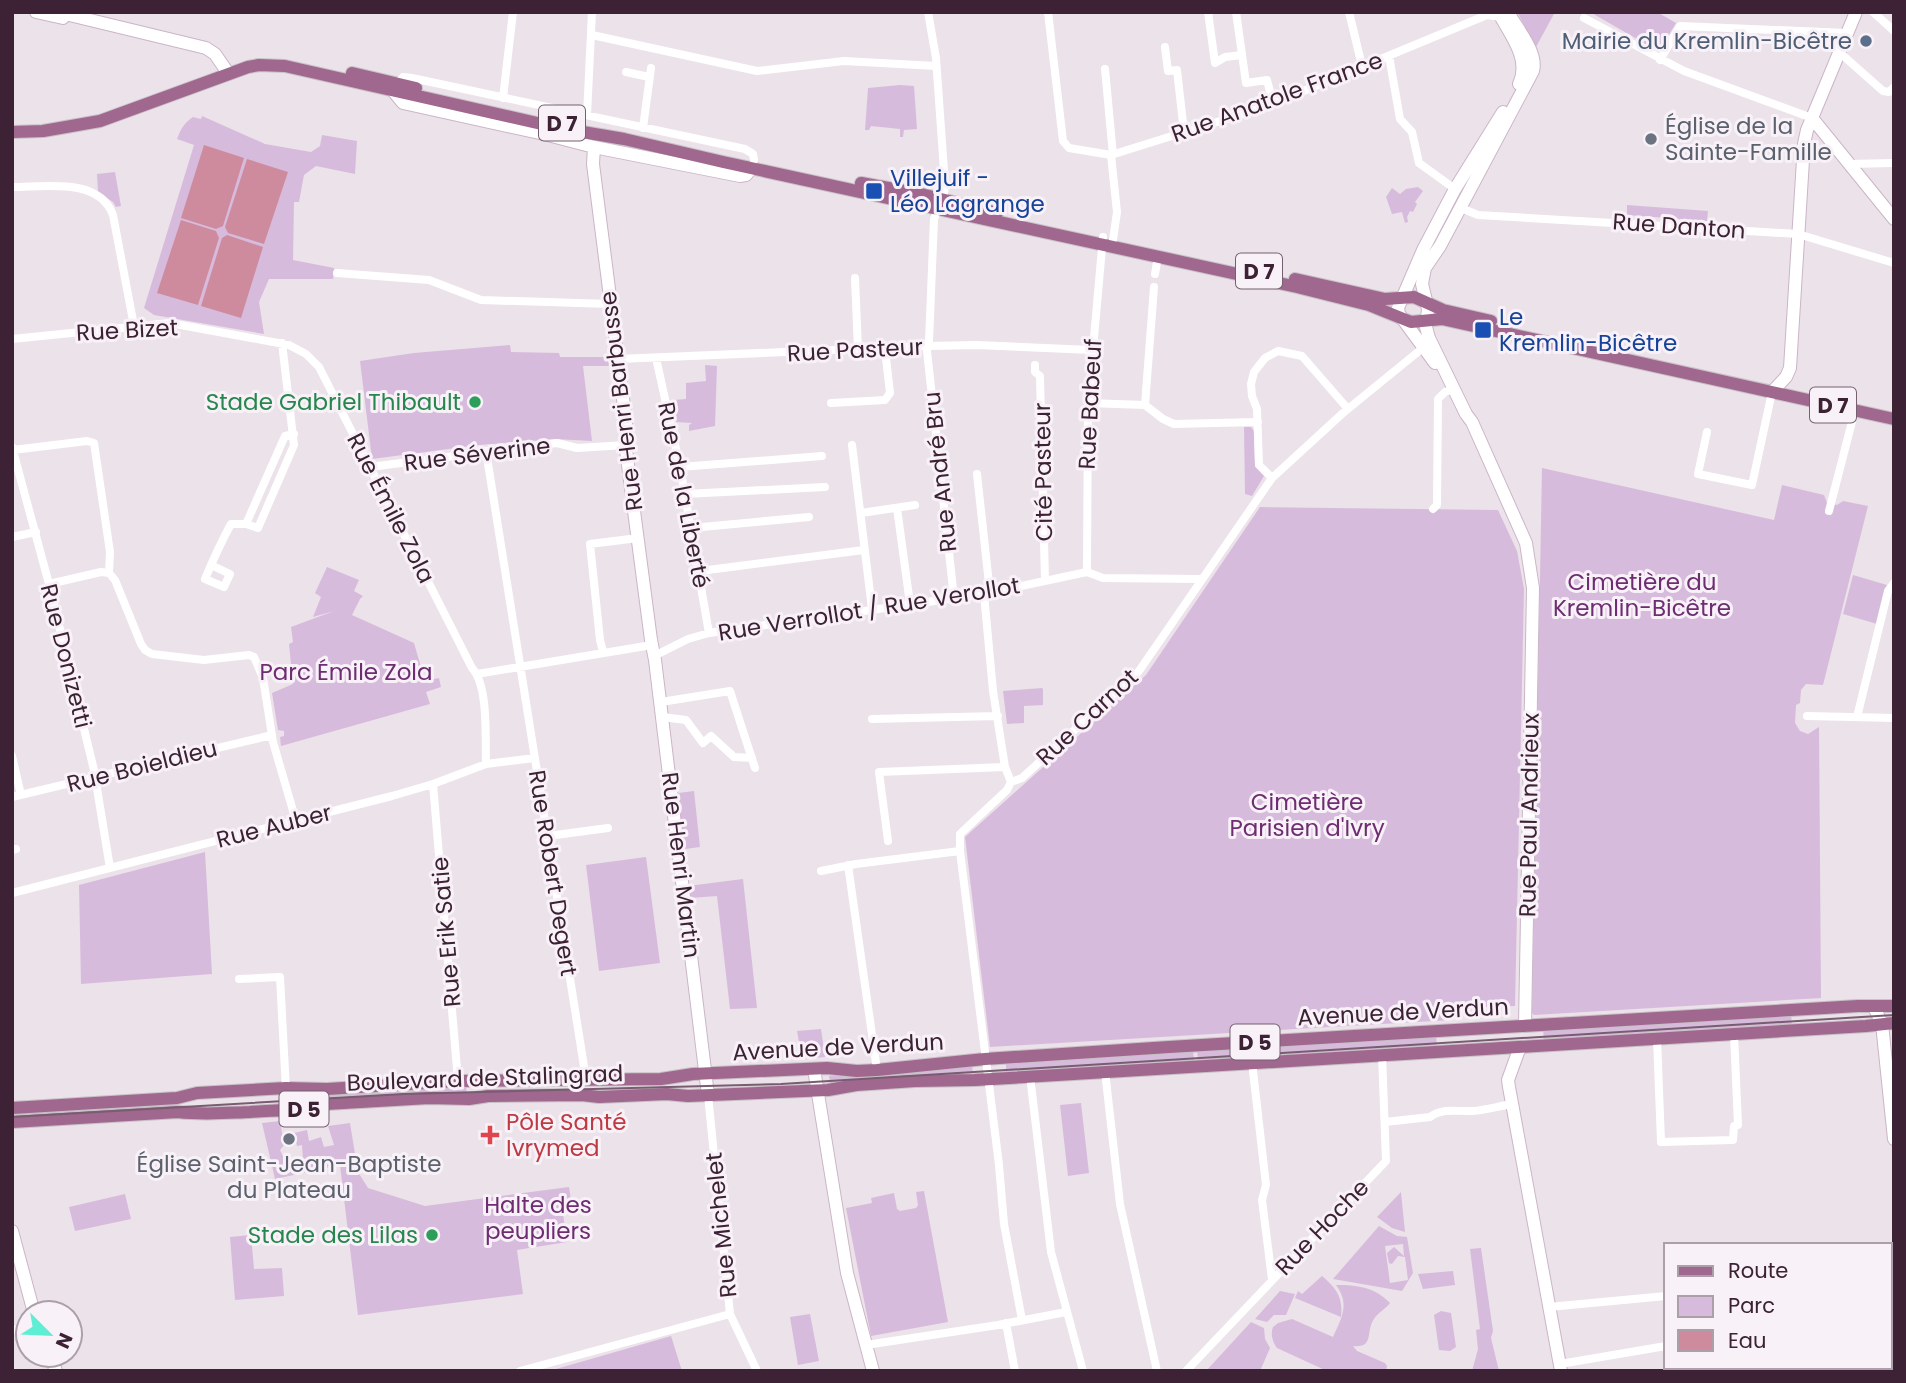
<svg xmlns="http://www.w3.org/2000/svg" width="1906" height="1383" viewBox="0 0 1906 1383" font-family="Poppins,sans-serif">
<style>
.green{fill:#d7bbdc;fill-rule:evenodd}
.water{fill:#cf8b9e}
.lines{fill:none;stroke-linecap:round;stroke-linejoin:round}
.street-tunnel{stroke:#c9bcc6;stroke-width:8;stroke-dasharray:8 4;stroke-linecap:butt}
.secondary-casing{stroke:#cbb5c7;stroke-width:14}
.primary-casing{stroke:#c8c1c6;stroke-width:14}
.street{stroke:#fff;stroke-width:8}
.secondary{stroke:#fff;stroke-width:12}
.primary{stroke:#a0678f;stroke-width:12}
.tram{stroke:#785d70;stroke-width:2}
.service-dot{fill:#5c6f8a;stroke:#f8f2f8;stroke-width:2.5}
.worship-dot{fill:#6b7280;stroke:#f8f2f8;stroke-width:2.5}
.transit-dot{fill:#1a4fb4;stroke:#f8f2f8;stroke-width:2.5}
.leisure-dot{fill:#2e9e5b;stroke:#f8f2f8;stroke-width:2.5}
.health-dot{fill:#e0444e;stroke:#f8f2f8;stroke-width:2.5}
.labels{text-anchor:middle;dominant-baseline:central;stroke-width:6;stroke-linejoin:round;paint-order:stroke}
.shield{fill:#f8f2f8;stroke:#74606f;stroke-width:2}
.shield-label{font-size:21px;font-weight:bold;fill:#3c2234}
.service-label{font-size:23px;fill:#4e5e75;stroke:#f8f2f8;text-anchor:end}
.street-label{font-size:23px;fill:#3c2234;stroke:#f8f2f8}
.worship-label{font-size:23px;fill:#5b616d;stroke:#f8f2f8;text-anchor:start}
.transit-label{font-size:23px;fill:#164399;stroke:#f8f2f8;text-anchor:start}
.leisure-label{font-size:23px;fill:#27864d;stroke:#f8f2f8;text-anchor:end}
.park-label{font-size:23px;fill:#6e2d72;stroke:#f8f2f8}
.health-label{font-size:23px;fill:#be3a42;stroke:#f8f2f8;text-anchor:start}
</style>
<rect width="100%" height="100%" fill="#ece2ea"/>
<path class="green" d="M1517,12H1555L1536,47Z
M1590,12H1657L1676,23L1661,48L1656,50Z
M900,85L914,86L917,129L904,130L903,137H900V129L871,126L869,130H865L868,88Z
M202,116L265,144L311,152L320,146L322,135L357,141L355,174L316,166L304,175L299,202H294L293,260L334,268L333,279H269L259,302L264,334L154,315L144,308L194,145L177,139C181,129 183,124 193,117L201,119Z
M115,172L121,206L116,207L113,202L98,192L97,174Z
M1418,187L1423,191L1415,202L1417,204L1413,212L1410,211L1407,217L1408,222L1405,223L1402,212L1392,214L1386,197L1392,188L1400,194L1406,189Z
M1627,205L1708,211L1707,221L1627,215Z
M510,345L511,352L559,353L560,357H610L612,366H583L592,441L555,439L479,445L372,459L360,361L414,353Z
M705,365L717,366L715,426L689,431V425L692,423L676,422L674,400L686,399V383L706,381Z
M1244,427H1251L1254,431L1255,466L1264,476L1252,496L1245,494Z
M1542,468L1774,520L1782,485L1824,495L1827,503L1837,505L1843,501L1868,506L1823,685L1806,684L1801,690L1800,703L1796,705L1795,723L1800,731L1808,734L1819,727L1821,998L1534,1015L1532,1013Z
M1260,507L1498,510L1517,551L1524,589L1515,1006L1451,1008V1020L990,1047L965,837L1146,675Z
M327,567L359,580L354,591L363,596L360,599L352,615L414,643L425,681L439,678L441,687L426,692L430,704L281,746L280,737L284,736V731L278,730L272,693L293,684L289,644L293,642L291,627L334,611L313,617L321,597L315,593Z
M1853,575L1887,585L1877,624L1843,614Z
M1042,688L1043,689V705L1024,706V723L1007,724L1003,691Z
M694,791L700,847L678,850L671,794Z
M205,852L212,974L81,984L79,885Z
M646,857L660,963L599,971L586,865Z
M743,879L757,1008L730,1009L717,896L690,898L688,886Z
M1791,1012L1792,1027L1544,1042L1543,1029Z
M821,1029L825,1057L802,1059L797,1031Z
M1436,1034L1437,1048L1198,1062L1197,1048Z
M1193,1048L1194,1063L1006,1074V1061Z
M972,1066L973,1073L830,1083L829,1076Z
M466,1087L467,1094L306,1101L305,1094Z
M1081,1103L1089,1173L1068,1176L1060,1105Z
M280,1121L284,1145L280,1150L287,1165L303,1160L302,1145L297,1146L294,1133L307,1130L309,1141L321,1137L324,1147L334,1145L328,1126L350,1123L358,1172L368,1188L425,1206L569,1187L573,1212L563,1214L567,1242L517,1250L523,1294L358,1315L340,1165L275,1179L262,1123Z
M924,1191L948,1322L871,1336L846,1208L872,1203L871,1198L894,1193L897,1209L900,1211L916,1208L918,1205L916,1192Z
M1401,1192L1405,1232L1392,1228L1377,1217Z
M125,1194L131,1219L75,1231L69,1207Z
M1379,1226L1397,1236L1407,1237L1413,1273L1402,1291L1333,1279ZM1403,1244L1404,1256L1394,1247L1387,1253L1389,1263L1392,1264L1398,1256L1405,1257L1408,1280L1390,1283L1385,1246Z
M251,1235L254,1269L282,1268L284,1296L235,1300L230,1237Z
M1481,1248L1493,1331L1491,1338L1499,1371H1472L1478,1349L1476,1330L1480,1329L1470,1249Z
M1453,1271L1455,1285L1423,1289L1418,1274Z
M1322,1276C1337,1289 1343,1297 1341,1317L1295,1298L1298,1291L1302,1294Z
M1336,1285C1357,1285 1375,1287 1390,1303C1386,1309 1378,1312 1374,1319C1365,1332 1375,1348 1353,1346L1357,1351L1385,1363L1387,1366L1386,1371H1327L1277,1348C1273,1343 1270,1334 1273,1327L1278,1323L1292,1319L1333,1337C1342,1317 1350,1304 1336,1285Z
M1280,1291L1295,1294L1286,1315H1274L1267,1322L1255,1319Z
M1441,1311L1451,1313L1456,1347L1450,1351L1439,1350L1434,1315Z
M810,1314L819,1361L798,1365L790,1317Z
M1251,1322L1264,1328L1265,1339L1270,1348L1260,1371H1206Z
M671,1336L682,1371H549Z"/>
<path class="water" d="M204,145L244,158L223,226L216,229L181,218Z
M247,159L288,172L264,244L228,233L225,227Z
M181,220L216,231L219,238L198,305L157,293Z
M227,235L263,247L241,318L201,306L222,238Z"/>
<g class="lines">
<path class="street-tunnel" d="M1890,1267H1894"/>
<g class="secondary-casing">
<path id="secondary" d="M36,12L63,18
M57,12L206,48L215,54L228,73
M1498,12C1510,34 1531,59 1519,84
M1508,12C1517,29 1538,52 1533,71L1440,246L1425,268L1422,284L1428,309L1426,327L1429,338L1466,414L1472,422L1526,543L1533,588L1525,1026
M394,92L403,103L544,134L594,147L740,176L746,175L752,168
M1812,118L1894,219
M594,147L593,164L626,422V450L651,640L655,660L708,1095
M1435,363L1399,314L1398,308L1423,250L1455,189L1503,112
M1772,392L1786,377L1790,368L1804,144L1807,130L1856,12
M1874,1007L1882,1024L1894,1139
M1520,1047L1508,1080L1509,1087L1561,1371
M814,1069L847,1273L873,1371
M12,1231L34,1313
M50,1355L56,1371"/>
</g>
<g class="primary-casing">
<path id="primary" d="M352,73L416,88
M12,132L43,131L100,121L248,67L259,65L285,66L559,128L624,139L723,162L1297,287L1369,305L1411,322L1442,319L1894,419
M861,183L921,194L997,213
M1295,279L1385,299L1414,297L1443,310L1491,321
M12,1108L177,1098L197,1093L286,1088L327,1089L458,1081L661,1079L693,1074L827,1068L857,1071L877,1070L985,1059L1169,1047L1858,1006H1894
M12,1122L178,1112C203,1115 225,1113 250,1112C275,1110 301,1111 326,1104L429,1098L469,1099L488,1096L582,1095L599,1097L667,1094L688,1096L828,1090L856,1085L915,1081L975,1080L1866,1026L1894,1023"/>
</g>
<path class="street" d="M928,12L936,58L945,185L944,194L934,219L929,342L927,351L954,598
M1048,12L1063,141L1069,148L1111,155L1265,107L1487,15L1501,17
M1208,12L1215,63L1225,57L1242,55
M1236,12L1246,83L1267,80L1273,103
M1349,12L1362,66
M1873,12L1894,31
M1584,18L1684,71L1812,118
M592,35L757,71L844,61L936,66
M1165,47L1168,71L1177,70L1184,132
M1839,52L1883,91L1889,92L1894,87
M1389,56L1400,119L1412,132L1419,163L1455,189
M1660,60L1680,26L1847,33
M1105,69L1113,155
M626,72L649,77
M397,84L403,77L412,78L745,149L753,154L754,160
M503,98L513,12
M587,115L592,12
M643,128L651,68
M1111,155L1117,212L1112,247
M1849,164L1894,163
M12,187C45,187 99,177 113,215L134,326
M1461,208L1478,215L1798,234L1894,263
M337,273L429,280L481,300L610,304
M1155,274L1158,256
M855,278L858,350
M12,339L170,323L289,345L306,354L319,367L472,668C489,686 485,739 486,764
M656,358L680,467L709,633
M618,359L928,346L976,345L1091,350
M1035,365V372L1040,376L1045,581
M831,403L885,400L890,393L885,349
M1088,403L1145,405
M1145,405L1163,419L1174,424L1258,422
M1145,405L1154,287
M1707,432L1698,474L1752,485L1772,392
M852,445L872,609
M12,447L49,584L94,770L110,868
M13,450L87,441L94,443L110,552L109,573
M486,451L586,1079
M370,467L557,443L577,448L626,445
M680,467L822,456
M977,474L990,593
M1272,478L1259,465L1257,409L1252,396L1251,384L1254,372L1265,358L1278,351L1302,356L1348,409
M685,494L825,487
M897,508L910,604
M1433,509L1437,505L1438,399L1445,392L1454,389
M1829,511L1855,410
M861,513L915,505
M246,524L285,436L294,434
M691,528L809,517
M12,537L36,532
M211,565L230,574L224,587L205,579C213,560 221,542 231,524H246L258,528L294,445L282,343
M700,571L864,550
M1087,572L1088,405L1103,237
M1087,572L1103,578L1201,579
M49,584L101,572L109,573L115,580L141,644L145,650L152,654L204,660L249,655L254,657L263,678L273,742L296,821
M984,594L993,691L1005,767L1011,782
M603,652L600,640L590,544L638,538
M654,656L688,639L709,633L984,594L1087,572
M477,674L652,645
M661,702L730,691L755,768
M1807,716L1894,718
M662,717L686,720L703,743L711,736L734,757L752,758
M1857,717L1888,591L1894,583
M872,719L998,716
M12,756L21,795
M433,784L458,1081
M12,797L272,735
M548,836L608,828
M888,841L879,772L1005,767
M12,850L16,849
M848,865L877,1070
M821,871L856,864L960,851
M12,893L392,796L433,784L486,764L535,758
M239,979L280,977L287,1109
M1657,1038L1661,1142L1733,1140L1734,1126L1738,1125L1734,1034
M1252,1062L1266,1185L1262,1200L1272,1279
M1105,1071L1120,1204L1157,1371
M1030,1076L1051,1252L1083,1371
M708,1095L730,1314L757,1371
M1385,1122L1430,1117C1444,1107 1459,1112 1473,1111C1486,1110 1499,1106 1512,1104
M1549,1307L1666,1296
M1890,1319H1894
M1022,1320L1004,1224L999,1165L960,851V834L1007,790L1011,782L1022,778L1139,671L1272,478L1343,413L1424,347
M1006,1323L1015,1371
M12,1330L28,1329
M866,1345L998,1325L1066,1312
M1560,1364L1666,1346
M1733,1367V1371
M520,1371L730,1314
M1186,1371L1386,1161L1382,1054"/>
<use href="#secondary" class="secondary"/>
<use href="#primary" class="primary"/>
<path class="tram" d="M12,1117L404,1094L781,1084L1894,1015"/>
</g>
<circle class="service-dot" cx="1866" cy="41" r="7"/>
<g class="worship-dot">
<circle cx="1651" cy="139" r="7"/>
<circle cx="289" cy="1139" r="7"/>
</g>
<g class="transit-dot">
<rect x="865" y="182" width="18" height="18" rx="3.5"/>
<rect x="1474" y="321" width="18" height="18" rx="3.5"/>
</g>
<g class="leisure-dot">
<circle cx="475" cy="402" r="7"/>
<circle cx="432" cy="1235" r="7"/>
</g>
<path class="health-dot" d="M486.5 1124.5h7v7h7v7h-7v7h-7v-7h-7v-7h7z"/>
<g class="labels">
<g class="shield">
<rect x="539" y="105.5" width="46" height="35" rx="5"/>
<rect x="1236" y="253.5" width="46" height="35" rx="5"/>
<rect x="1810" y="387.5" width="46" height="35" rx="5"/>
<rect x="1230.5" y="1024.5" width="49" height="35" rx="5"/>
<rect x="279.5" y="1091.5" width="49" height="35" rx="5"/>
</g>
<g class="shield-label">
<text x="562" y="123">D 7</text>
<text x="1259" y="271">D 7</text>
<text x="1833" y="405">D 7</text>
<text x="1255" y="1042">D 5</text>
<text x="304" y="1109">D 5</text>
</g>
<g class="service-label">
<text x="1852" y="41">Mairie du Kremlin-Bicêtre</text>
</g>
<g class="street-label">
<text transform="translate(1277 97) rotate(-20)">Rue Anatole France</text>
<text transform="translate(1679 226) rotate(4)">Rue Danton</text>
<text transform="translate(127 330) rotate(-3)">Rue Bizet</text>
<text transform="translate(855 350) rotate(-3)">Rue Pasteur</text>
<text transform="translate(621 401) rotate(-97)">Rue Henri Barbusse</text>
<text transform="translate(1090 404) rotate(-87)">Rue Babeuf</text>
<text transform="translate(477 454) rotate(-7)">Rue Séverine</text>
<text transform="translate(940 472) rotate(-96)">Rue André Bru</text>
<text transform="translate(1043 472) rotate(-91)">Cité Pasteur</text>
<text transform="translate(684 495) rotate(79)">Rue de la Liberté</text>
<text transform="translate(391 508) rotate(63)">Rue Émile Zola</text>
<text transform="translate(869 609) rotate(-9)">Rue Verrollot / Rue Verollot</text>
<text transform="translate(66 656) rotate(76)">Rue Donizetti</text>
<text transform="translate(1087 717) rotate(-43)">Rue Carnot</text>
<text transform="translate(142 766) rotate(-14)">Rue Boieldieu</text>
<text transform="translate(1529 815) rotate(-89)">Rue Paul Andrieux</text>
<text transform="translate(274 826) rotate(-14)">Rue Auber</text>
<text transform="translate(681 865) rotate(83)">Rue Henri Martin</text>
<text transform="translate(553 873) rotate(81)">Rue Robert Degert</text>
<text transform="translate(446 932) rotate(-95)">Rue Erik Satie</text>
<text transform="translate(1403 1012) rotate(-3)">Avenue de Verdun</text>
<text transform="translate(838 1047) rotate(-3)">Avenue de Verdun</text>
<text transform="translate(485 1078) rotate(-2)">Boulevard de Stalingrad</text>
<text transform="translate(721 1225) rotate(-96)">Rue Michelet</text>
<text transform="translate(1322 1227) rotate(-46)">Rue Hoche</text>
</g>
<g class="worship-label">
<text x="1665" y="126">Église de la<tspan x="1665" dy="26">Sainte-Famille</tspan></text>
<text x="289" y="1164" text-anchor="middle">Église Saint-Jean-Baptiste<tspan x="289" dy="26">du Plateau</tspan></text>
</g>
<g class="transit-label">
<text x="890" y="178">Villejuif -<tspan x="890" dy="26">Léo Lagrange</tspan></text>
<text x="1499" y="317">Le<tspan x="1499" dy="26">Kremlin-Bicêtre</tspan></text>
</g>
<g class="leisure-label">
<text x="461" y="402">Stade Gabriel Thibault</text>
<text x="418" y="1235">Stade des Lilas</text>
</g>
<g class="park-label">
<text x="1642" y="582">Cimetière du<tspan x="1642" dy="26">Kremlin-Bicêtre</tspan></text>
<text x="346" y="672">Parc Émile Zola</text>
<text x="1307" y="802">Cimetière<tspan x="1307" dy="26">Parisien d'Ivry</tspan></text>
<text x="538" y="1205">Halte des<tspan x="538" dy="26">peupliers</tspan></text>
</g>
<g class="health-label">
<text x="506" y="1122">Pôle Santé<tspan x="506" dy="26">Ivrymed</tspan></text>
</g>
</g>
<rect width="1906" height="1383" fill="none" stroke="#3c2234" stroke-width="28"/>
<rect x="1664" y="1243" width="228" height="126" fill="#f8f2f8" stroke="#ad9faa" stroke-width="2"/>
<rect x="1678" y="1266" width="35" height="10" fill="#a0678f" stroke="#ad9faa" stroke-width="2"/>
<text x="1728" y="1278" font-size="21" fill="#3c2234">Route</text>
<rect x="1678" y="1296" width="35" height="21" fill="#d7bbdc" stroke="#ad9faa" stroke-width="2"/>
<text x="1728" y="1313" font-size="21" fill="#3c2234">Parc</text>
<rect x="1678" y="1330" width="35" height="21" fill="#cf8b9e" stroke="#ad9faa" stroke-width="2"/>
<text x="1728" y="1348" font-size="21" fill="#3c2234">Eau</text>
<g transform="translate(49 1334) rotate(114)"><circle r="33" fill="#f8f2f8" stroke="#ad9faa" stroke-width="2"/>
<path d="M0-5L12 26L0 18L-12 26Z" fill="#5deed3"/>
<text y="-10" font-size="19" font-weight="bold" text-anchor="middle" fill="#3c2234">N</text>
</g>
</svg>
